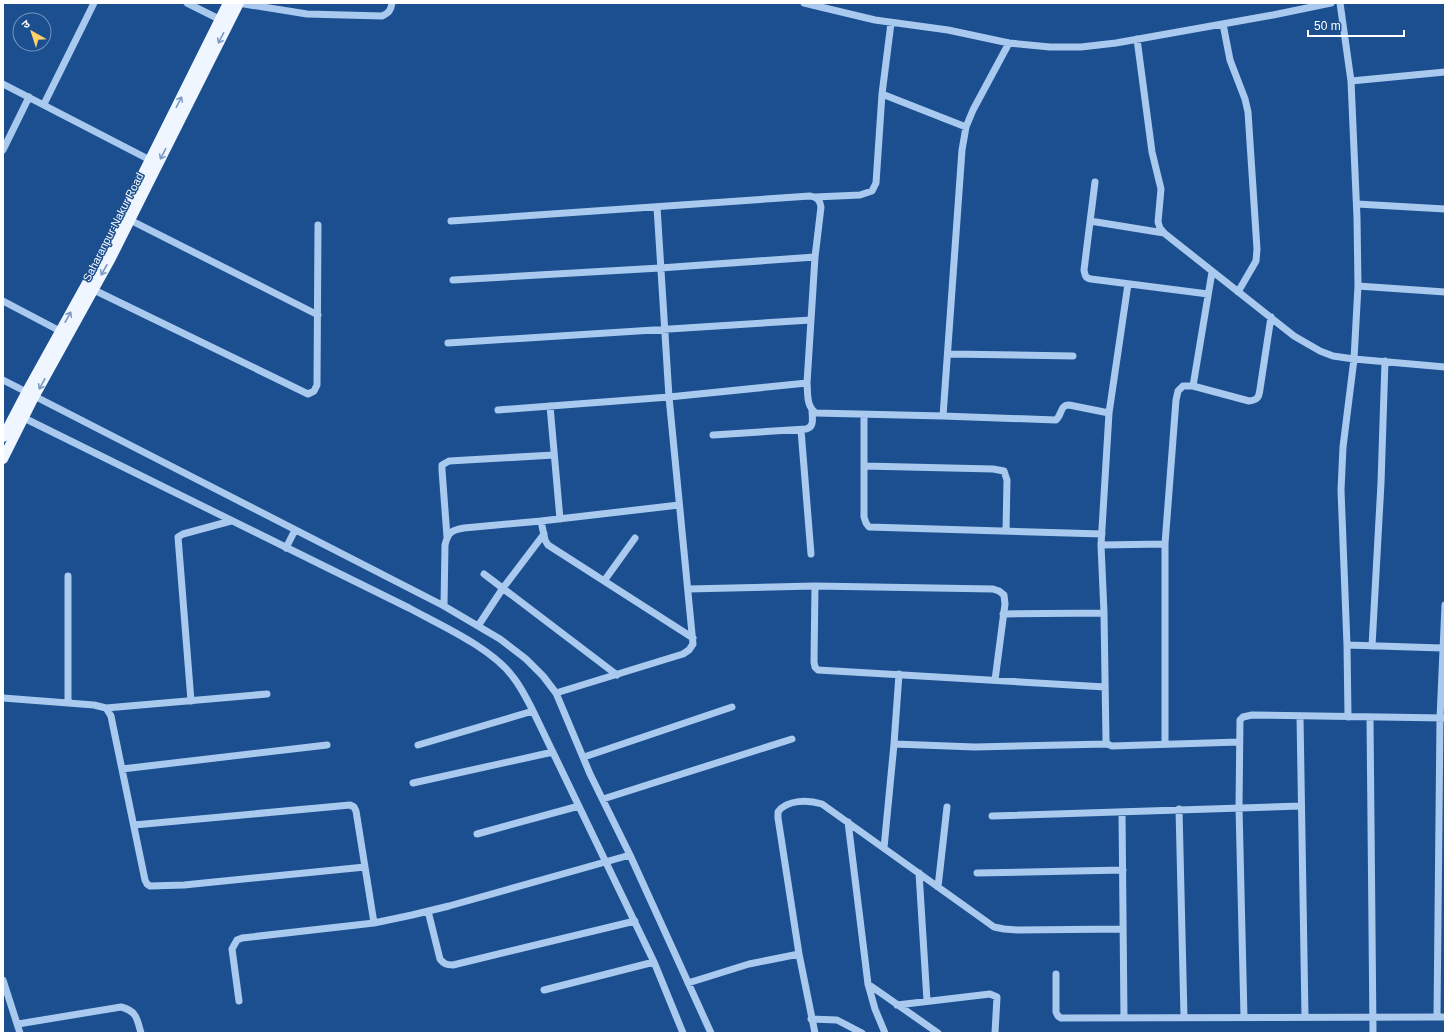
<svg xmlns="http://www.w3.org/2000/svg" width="1448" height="1036" viewBox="0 0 1448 1036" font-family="Helvetica,'Noto Sans Devanagari',sans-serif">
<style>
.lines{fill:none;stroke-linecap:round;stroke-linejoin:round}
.minor{stroke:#a9c9ee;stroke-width:7}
.major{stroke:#f0f6ff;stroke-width:10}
.oneway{stroke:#7b9ac1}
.labels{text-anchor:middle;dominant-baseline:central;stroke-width:3;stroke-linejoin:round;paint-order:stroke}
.street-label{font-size:11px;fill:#fff;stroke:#1b4f8f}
</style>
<rect width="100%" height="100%" fill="#1b4f8f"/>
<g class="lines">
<path class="minor" d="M187,3L223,21
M238,3L307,14L382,16C389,13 391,10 392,3
M804,3L875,20L948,30L1009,43L1050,47H1081L1116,43L1273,15L1331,3
M1340,3L1351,81L1357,218L1358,286L1354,359L1343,447L1341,490L1347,645L1348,717
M891,23L882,94L966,127
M1223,24L1230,60L1245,99L1248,112L1257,249L1256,261L1238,292
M1137,39L1152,152L1161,189L1158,222L1160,228L1164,233L1294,336L1320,351L1333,356L1354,359L1445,367
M1351,81L1445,72
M3,84L150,160
M44,104L94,3
M3,150L29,97
M1095,182L1084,270C1085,275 1085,278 1091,279L1208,294
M815,197L860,195L872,191L876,183L882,94
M1357,204L1445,209
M130,220L318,315
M451,221L810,196C817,197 820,200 821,207L815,257L807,383
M1090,221L1164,233
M453,280L660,268L815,257
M1128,284L1109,413L1101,545L1104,613L1106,740L1107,744L1112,746L1239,742
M1358,286L1445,292
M94,290L308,394L314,391L317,385L318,225
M3,301L60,331
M448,343L811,320
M948,354L1073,356
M3,380L444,606L500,639L526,659L543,676L556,693L590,774L630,855L711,1033
M1193,386L1212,272
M550,406L560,519
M498,410L669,397L657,207
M864,415V517L866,523L869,527L1102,534
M943,416L1056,420C1062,415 1060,405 1069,405L1109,413
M24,418L409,608C440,625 492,648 513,677C521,687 527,699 533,711L654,962L683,1033
M801,430L811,554
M713,435L806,429C815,427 812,418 812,410
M864,466L993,469L1004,471L1007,480L1006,531
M541,521L545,540L548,545L693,638
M447,537L442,470V465L449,461L554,455
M1101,545L1165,544
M286,548L295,530
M484,574L617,675
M604,581L635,538
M815,586L814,662L815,667L818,670L1105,687
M688,589L815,586L993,589L999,591L1004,595L1005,604L995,680
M444,606L445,545C448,532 452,530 464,528L541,521L679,505
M1003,614L1104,613
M478,626L503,588L544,534
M1347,645L1442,648
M1372,646L1381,483L1385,361
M556,693L683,654L689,650L693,644L669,397L807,383C808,394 806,406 816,413L943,416L962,150L966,127L973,110L1009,43
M3,698L94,705L106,708L111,716L113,726L145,880L147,884L150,886L184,885L365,867
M191,701L178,537L183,534L231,521
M68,703V576
M106,708L267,694
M1300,716L1305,1017
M1370,717L1373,1033
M1165,743V544L1176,400L1178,391L1183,386H1193L1249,401C1258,400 1259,397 1260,389L1271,317
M894,744L975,747L1107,744
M418,745L533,711
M584,757L732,707
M122,769L327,745
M413,783L553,752
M603,799L792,739
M1179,809L1184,1017
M1122,812L1124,1018
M992,816L1301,806
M848,822L868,984L875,1009L885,1033
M134,825L350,805L354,807L356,811L374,923
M477,834L579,806
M884,848L894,744L899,674
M919,873L927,1001
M977,873L1123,870
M938,887L947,807
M428,911L440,959C444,964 446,965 453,965L635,921
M1056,974V1012L1058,1016L1061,1018L1445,1017
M3,980L20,1033
M688,983L749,964L799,954
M868,984L938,1033
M544,990L654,962
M239,1001L232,949L237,940L242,938L374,923L412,915L449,906L630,855
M897,1005L990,994L997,997L995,1033
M1244,1017L1239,807L1240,720L1243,717L1252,715L1445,718
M1437,1017L1440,718L1445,605
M811,1019L837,1020L862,1033
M18,1024L121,1007C137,1011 137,1019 141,1033
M815,1033L799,954L778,818V812C787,799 809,800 822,804L994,927L1004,929L1017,930L1123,929"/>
<path class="major" d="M3,437L26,393L103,254L228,3
M3,459L34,397L111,258L239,3"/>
</g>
<defs><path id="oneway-shaft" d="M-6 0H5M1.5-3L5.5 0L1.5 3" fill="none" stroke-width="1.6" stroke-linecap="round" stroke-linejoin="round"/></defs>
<g class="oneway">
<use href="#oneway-shaft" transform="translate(221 38) rotate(117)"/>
<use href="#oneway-shaft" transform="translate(179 102) rotate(-63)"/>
<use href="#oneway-shaft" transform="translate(163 154) rotate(117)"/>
<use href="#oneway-shaft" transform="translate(104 270) rotate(119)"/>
<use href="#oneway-shaft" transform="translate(68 317) rotate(-61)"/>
<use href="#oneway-shaft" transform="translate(42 384) rotate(119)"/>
</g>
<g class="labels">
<g class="street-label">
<text transform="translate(113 227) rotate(-63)">Saharanpur-Nakur Road</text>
</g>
</g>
<rect width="1448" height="1036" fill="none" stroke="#ffffff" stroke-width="8"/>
<g transform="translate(32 32) rotate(321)"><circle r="19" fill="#1b4f8f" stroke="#7695bc"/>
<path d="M0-3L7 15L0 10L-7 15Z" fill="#ffd166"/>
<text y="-6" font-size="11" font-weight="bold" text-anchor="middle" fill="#ffffff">उ</text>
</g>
<path d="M1308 30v6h96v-6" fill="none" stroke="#ffffff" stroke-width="2"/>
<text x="1314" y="30" font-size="12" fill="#ffffff" stroke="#1b4f8f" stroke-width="3" paint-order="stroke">50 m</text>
</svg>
